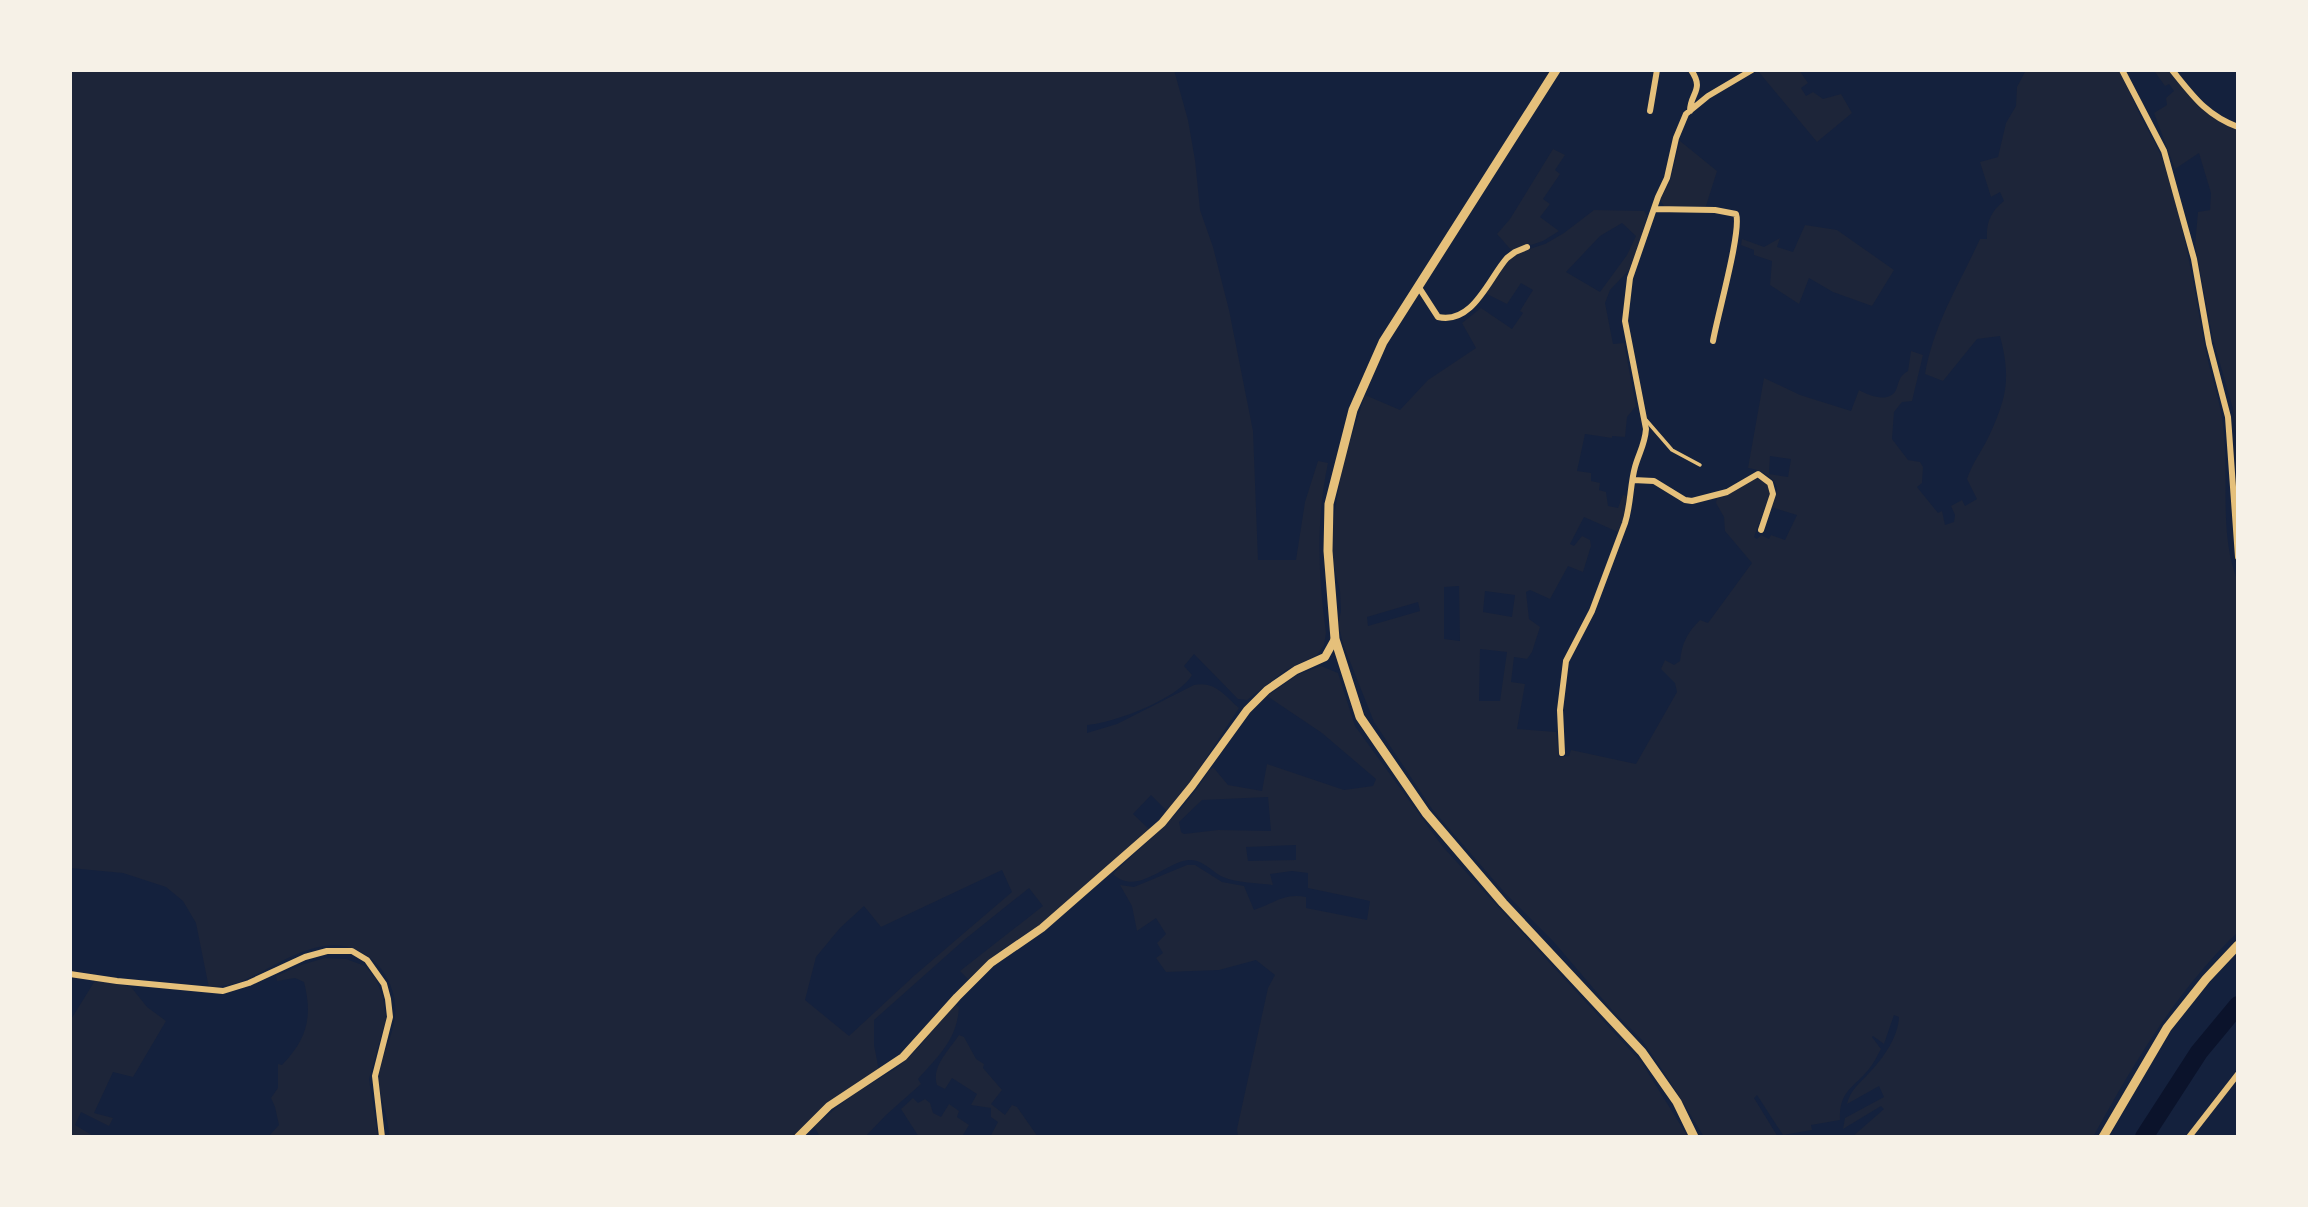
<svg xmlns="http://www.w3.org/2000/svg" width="2308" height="1207" viewBox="0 0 2308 1207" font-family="Cabin,sans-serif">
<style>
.green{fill:#1d2539;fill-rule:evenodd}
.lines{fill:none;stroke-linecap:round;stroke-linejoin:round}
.river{stroke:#0b132b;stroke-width:18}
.service{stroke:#e5c07b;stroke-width:3.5}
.minor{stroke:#e5c07b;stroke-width:6}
.tertiary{stroke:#e5c07b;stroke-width:8}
.secondary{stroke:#e5c07b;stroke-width:9}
</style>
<rect width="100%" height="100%" fill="#14213d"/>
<path class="green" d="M70,70H1174L1188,120L1195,160L1200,210L1213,247L1229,310L1253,431L1258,560H1296L1305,502L1318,461L1328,463C1316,520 1318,575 1326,633L1324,645L1317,655L1286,670L1247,700L1238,699L1194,654L1184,666L1192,675C1178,699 1114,723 1087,725V733L1117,724L1194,685C1215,681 1224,695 1239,708L1182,795L1167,811L1151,795L1133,814L1149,829L1043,923L1003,949L968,979L960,971L1043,906L1029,888L964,940L874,1020V1045L879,1071L831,1100L794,1137H389C389,1117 379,1098 379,1079C379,1058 393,1038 395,1017C399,976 366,940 324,946C293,951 269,970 240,982C231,985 219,986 209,988L196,923L183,901L166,887L123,873L70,868ZM1002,870L1012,892L915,975L849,1036L805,1000L816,957L840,928L864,906L881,927Z
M1760,70H1799L1808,83L1801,88L1806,96L1813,92L1823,99L1841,94L1852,113L1817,142L1758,71Z
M2026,70H2119C2128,87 2135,106 2144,123C2153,139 2161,153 2167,171C2185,228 2194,288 2205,347C2210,374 2220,398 2223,425C2230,478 2218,532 2238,582V932C2177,990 2134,1063 2093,1137H1852L1884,1109L1881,1106L1843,1129L1845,1118L1884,1097L1879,1086L1847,1104C1850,1090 1861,1082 1870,1072C1884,1057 1898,1037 1899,1017L1894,1015L1884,1044L1873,1036L1872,1037L1881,1049C1877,1056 1874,1063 1869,1069C1854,1088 1839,1090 1840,1120L1811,1125L1812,1130L1783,1135L1757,1095L1754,1098L1778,1137H1704L1669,1080L1642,1040L1611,1009L1553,941L1504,892L1432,809L1374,722L1343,644L1338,622L1341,612L1340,591L1332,559V529L1343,462L1365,395L1400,410L1428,380L1476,348L1462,323L1481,308L1512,329L1523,313L1520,311L1533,290L1521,283L1507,304L1485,293L1495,276L1514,254L1545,244L1564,233L1594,210L1644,211L1647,216L1640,242L1629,270L1610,290L1605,303L1613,344L1624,343L1636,406L1627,417L1625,437L1612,436V438L1585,434L1577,471L1591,473V481L1600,483L1599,490L1606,492L1608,506L1618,508L1623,495L1628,496L1625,516L1618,532L1584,517L1570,544L1574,546L1582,536L1590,540L1591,546L1583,572L1568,566L1550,599L1530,590L1526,592L1529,619L1540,627L1532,652L1527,659L1514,657L1511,682L1525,684L1517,729L1556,732L1559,757L1569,756L1571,750L1636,764L1677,692L1675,683L1661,669L1665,660L1674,665L1680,661C1682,643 1687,633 1700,620L1708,623L1752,563L1725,531L1724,517L1716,503L1717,498L1756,478L1768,484L1770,493L1754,537L1757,539L1761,535L1769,539L1771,535L1785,540L1797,515L1771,507C1773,502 1777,495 1777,489C1776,477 1758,469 1748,468L1764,378L1800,395L1851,411L1859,390C1868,395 1889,404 1896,390C1900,381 1898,377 1908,371L1911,351L1923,355L1912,401L1902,402L1894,412L1892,439L1908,460L1920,462L1923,467L1922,483L1917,487L1938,513L1942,511L1945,525L1954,522L1955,515L1951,506L1962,500L1965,506L1977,499L1967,479C1972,463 1982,451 1989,436C2007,397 2011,378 2000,336L1977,339L1943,381L1925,374C1934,323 1959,285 1980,239H1987C1986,222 1991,211 2004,201L2000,192L1991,197L1980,162L1998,157L2006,123L2016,106L2017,87ZM1622,223L1636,236L1627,255L1600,292L1566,272L1600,236ZM1770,456L1791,459L1788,477L1769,474ZM1459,586L1460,641L1444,639V587ZM1485,591L1515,595L1512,617L1483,612ZM1418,602L1420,611L1368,626L1367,617ZM1480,649L1507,652L1500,701H1479Z
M2158,70H2168C2193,99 2201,115 2238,129V450L2233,409L2213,339L2195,245L2198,212L2210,210L2211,193L2199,153L2175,169L2154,113L2167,105L2166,98L2174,91L2169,84L2165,86L2155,72Z
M1680,141L1717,171L1706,206H1664L1660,200L1670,181Z
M1553,149L1565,155L1555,170L1560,174L1543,199L1550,204L1540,217L1559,231L1543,241L1512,251L1497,234L1510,219Z
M1805,225L1837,230L1894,270L1872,306L1833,292L1809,278L1799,304L1770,285L1772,261L1754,255V250L1741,245L1742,239L1764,247L1780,238L1777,247L1793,252Z
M1321,666L1338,673L1355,726L1443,847L1642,1063L1688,1137H1238L1237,1129L1268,988L1275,975L1256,960L1219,970L1166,972L1156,958L1163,953L1157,943L1166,934L1156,918L1137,931L1132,906L1120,885L1134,887L1187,865H1195L1222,882L1244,886L1254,910C1275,903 1284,893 1306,897V908L1367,920L1370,901L1308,888V873L1292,871L1270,874L1273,885C1258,883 1237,883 1223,877C1212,872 1203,859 1189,860C1165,862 1137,897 1113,874C1151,837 1181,816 1210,769L1213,767L1228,785L1262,791L1267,764L1344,790L1373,786L1376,779L1322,733L1267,696L1297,675ZM1268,797L1271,831L1218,830L1184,834L1181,832L1179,822L1202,800ZM1296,845V860L1248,861L1246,847Z
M325,958L346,959L365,966L376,979L383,998L386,1019L369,1079L378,1137H268L279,1125L275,1107L271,1098L278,1088V1064L282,1065C307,1039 313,1017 304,982L295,978L277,981L276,976L301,965Z
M96,979L131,987L147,1007L166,1021L133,1077L113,1072L94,1113L113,1118L109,1126L81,1112L75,1125L95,1137H70V1021Z
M955,1004L959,1007C957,1040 939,1055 918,1079L921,1084L886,1115L865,1137H820L814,1126L851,1096L898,1067L919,1047Z
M959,1035L964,1037L976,1059L984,1064L983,1068L1002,1090L991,1104L1005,1115L1012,1105L1017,1107L1038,1137H990L998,1122L991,1117V1108L971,1105L977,1094L952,1078L945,1089L937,1085C931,1067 949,1050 959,1035Z
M913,1098L918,1103L925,1099L930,1103L933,1113L941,1117L949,1104L959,1111L957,1117L969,1125L963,1135L964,1137H919L901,1109Z"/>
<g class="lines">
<path class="river" d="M2144,1137L2199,1052L2238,1005"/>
<path class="service" d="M1646,420L1672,450L1700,465"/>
<path class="minor" d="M2122,70L2164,151L2194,259L2209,344L2228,417L2238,557
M2172,70C2193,96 2206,115 2238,127
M1650,111L1657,70
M1690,111C1690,93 1705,90 1691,70
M1654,209L1715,210L1736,214C1742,230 1717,317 1713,341
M1418,286L1438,317C1473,325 1489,278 1507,258L1515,252L1527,247
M1633,480L1654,481L1685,500L1692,501L1727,492L1758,474L1770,483L1773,494L1761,530
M1562,753L1560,710L1566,661L1592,611L1625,523C1631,504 1630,485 1635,467C1639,453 1645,444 1646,429L1625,321L1630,278L1658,197L1667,178L1676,138L1686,114L1708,96L1752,70
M70,974L117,981L223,991L249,983L305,957L327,951H352L367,960L384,984L388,999L390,1017L375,1076L382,1137
M2189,1137L2238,1074"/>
<path class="tertiary" d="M798,1137L829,1106L903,1057L957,997L991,963L1042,928L1162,823L1192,786L1247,710L1267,690L1296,670L1325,657L1335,639"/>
<path class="secondary" d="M1556,70L1383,342L1353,410L1329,504L1328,551L1335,639L1360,717L1426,813L1503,903L1642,1052L1677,1102L1694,1137
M2103,1137L2167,1028L2206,979L2238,945"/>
</g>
<rect width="2308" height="1207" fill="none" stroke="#f6f1e7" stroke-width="144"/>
</svg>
